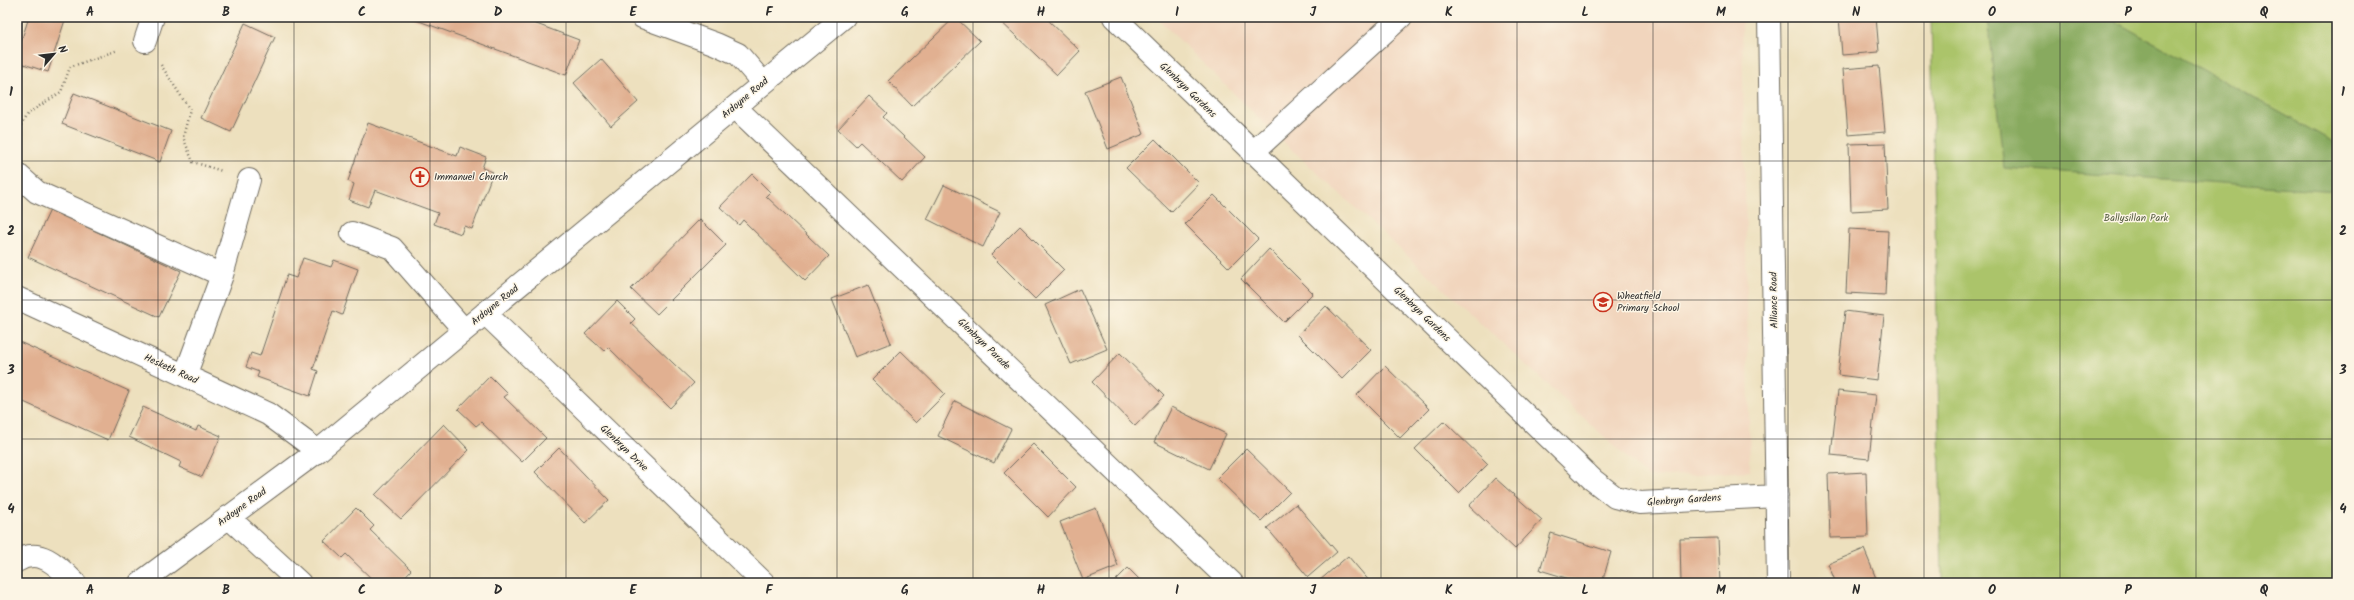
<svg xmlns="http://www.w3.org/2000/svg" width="2354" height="600" viewBox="0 0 2354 600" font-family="Kalam,sans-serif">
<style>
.built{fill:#f1d5bd}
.green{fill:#abc46a;stroke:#6b784a}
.forest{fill:#88aa5e;stroke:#5a6a44}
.building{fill:#e1b091}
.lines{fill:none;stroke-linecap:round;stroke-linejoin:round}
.minor-casing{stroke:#6f6a5e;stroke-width:24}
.path{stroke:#6f6a5e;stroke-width:2.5;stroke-dasharray:1 3;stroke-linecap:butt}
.minor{stroke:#fff;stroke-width:22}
.grid{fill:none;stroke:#2b2b2b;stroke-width:1;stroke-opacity:0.55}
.labels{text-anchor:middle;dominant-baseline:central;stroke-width:3;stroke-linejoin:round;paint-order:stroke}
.street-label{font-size:10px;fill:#2b2b2b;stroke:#fcf5e5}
.poi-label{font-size:10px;fill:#2b2b2b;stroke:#fcf5e5;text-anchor:start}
.park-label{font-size:10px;fill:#51593e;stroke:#fcf5e5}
.neatline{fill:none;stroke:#2b2b2b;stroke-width:1.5}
.grid-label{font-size:13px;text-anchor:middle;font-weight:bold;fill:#2b2b2b}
</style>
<rect width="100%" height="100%" fill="#fcf5e5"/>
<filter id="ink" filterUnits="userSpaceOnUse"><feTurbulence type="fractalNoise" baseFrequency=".025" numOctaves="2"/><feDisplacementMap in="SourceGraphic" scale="8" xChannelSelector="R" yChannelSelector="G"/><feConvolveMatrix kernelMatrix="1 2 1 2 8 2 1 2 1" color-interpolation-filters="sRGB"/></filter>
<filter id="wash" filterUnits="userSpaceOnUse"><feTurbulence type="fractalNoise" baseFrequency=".012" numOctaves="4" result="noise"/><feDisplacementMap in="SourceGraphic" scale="16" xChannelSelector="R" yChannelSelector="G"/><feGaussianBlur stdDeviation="0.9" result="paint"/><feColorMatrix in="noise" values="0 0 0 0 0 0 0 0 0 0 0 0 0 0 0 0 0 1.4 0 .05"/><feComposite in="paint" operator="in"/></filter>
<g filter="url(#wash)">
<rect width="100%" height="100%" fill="#ede0be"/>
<path class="built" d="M1156,17H1742L1750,471L1648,477L1275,134Z"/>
<path class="green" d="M1931,17H2337V583H1942Z"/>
<path class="forest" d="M1987,17H2115L2116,22L2337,144V191L2004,168Z"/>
<g id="blocks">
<path class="building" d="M29,17H66L48,72L17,62V54Z
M408,17H518L579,40L566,75Z
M955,17L980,41L912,106L888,81Z
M996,17H1045L1080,51L1057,75Z
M1839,17H1876L1879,52L1842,55Z
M245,23L275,37L231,132L201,118Z
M601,59L638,102L611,126L574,83Z
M1879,66L1885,132L1848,135L1843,69Z
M1121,77L1144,134L1108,149L1085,91Z
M74,93L171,131L160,162L62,124Z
M869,96L887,113L883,117L925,157L902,182L860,142L856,146L838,129Z
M368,123L457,156L460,147L486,157L482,168L493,172L472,229L464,226L461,234L434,224L438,213L375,190L368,207L349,200L354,184L348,181Z
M1155,139L1199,183L1171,212L1126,168Z
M1885,143L1888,209L1851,211L1849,144Z
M752,174L770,192L766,196L829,256L805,281L743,220L739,225L720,207Z
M944,185L1000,212L983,247L927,219Z
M1214,195L1258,239L1229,268L1185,224Z
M50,210L181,271L159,317L28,257Z
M700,219L726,245L657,314L631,289Z
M1020,226L1064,270L1035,299L991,255Z
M1849,229L1888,231L1885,295L1846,293Z
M1269,249L1313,293L1284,322L1241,279Z
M303,258L331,267L334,260L358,269L342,315L333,311L313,369L318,371L310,396L257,377L259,372L246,367L251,353L260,356L287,275L296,278Z
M868,285L891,343L855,357L832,299Z
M1080,289L1107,349L1071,364L1045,305Z
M617,301L635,319L631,323L694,383L670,408L608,347L604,351L585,334Z
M1326,306L1371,350L1342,379L1298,335Z
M1845,311L1884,316L1877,380L1838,375Z
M17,341L129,391L108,440L17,399Z
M901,351L945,394L916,423L872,380Z
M1120,353L1164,396L1135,426L1092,382Z
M1385,366L1429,409L1400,438L1357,395Z
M490,376L508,394L504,397L546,438L522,462L481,422L476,426L458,409Z
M1838,391L1876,395L1869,459L1831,455Z
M955,401L1011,429L994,463L938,436Z
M143,407L196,431L198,426L221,436L202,477L179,467L181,462L129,437Z
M1171,407L1226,434L1209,469L1154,442Z
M1444,421L1488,464L1459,493L1415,449Z
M444,424L469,450L401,519L375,495Z
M1033,444L1076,487L1048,517L1004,473Z
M559,448L609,500L585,523L535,472Z
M1246,449L1290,492L1261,521L1217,478Z
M1866,472L1868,537L1830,538L1828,474Z
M1495,478L1542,520L1515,549L1469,506Z
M1296,504L1337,552L1308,577L1267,528Z
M356,508L374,526L370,530L411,570L399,583H376L346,554L342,558L324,541Z
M1096,508L1118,566L1083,580L1060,522Z
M1551,533L1611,552L1602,583H1583L1540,570Z
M1718,538L1720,583H1681L1680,539Z
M1864,549L1878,583H1836L1828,564Z
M1348,556L1371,583H1321L1319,581Z
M1128,568L1143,583H1113Z"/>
</g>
</g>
<g filter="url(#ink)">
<use href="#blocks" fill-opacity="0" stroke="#6f6a5e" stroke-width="1"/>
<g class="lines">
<g class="minor-casing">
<path id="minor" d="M642,17L716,44L738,54L763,83
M1114,17L1593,480L1615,497L1640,503L1777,496
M1769,17L1778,583
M145,41L153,17
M735,107L1232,583
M1252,153L1401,17
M17,174L37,192L222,275
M352,233L392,248L464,330
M17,298L268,414L318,451
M485,313L764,583
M185,376L222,275L249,180
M228,517L300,583
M17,561C40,546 59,567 75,583
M140,583L318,451L844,17"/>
</g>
<path class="path" d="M161,65L190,110L183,137L193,162L222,171
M17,133L27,114L61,92L70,67L118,50"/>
<use href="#minor" class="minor"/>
</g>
</g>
<path class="grid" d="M158,17V583M294,17V583M430,17V583M566,17V583M701,17V583M837,17V583M973,17V583M1109,17V583M1245,17V583M1381,17V583M1517,17V583M1653,17V583M1788,17V583M1924,17V583M2060,17V583M2196,17V583M17,161H2337M17,300H2337M17,439H2337"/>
<defs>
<g id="church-ring" transform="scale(1)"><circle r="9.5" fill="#fcf5e5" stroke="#c8321e" stroke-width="1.5"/><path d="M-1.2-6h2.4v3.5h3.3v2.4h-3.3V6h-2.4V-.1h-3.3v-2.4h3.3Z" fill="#c8321e"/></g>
<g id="school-ring" transform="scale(1)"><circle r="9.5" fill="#fcf5e5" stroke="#c8321e" stroke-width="1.5"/><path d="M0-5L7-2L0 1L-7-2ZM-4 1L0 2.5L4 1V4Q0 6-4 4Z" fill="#c8321e"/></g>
</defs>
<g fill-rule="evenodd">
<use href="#church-ring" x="420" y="177"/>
<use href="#school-ring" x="1603" y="302"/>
</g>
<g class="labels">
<g class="street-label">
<text transform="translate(1188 90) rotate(44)">Glenbryn Gardens</text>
<text transform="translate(745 98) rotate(-40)">Ardoyne Road</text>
<text transform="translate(1774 300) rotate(-91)">Alliance Road</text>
<text transform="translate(495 305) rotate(-39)">Ardoyne Road</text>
<text transform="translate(1422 314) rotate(44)">Glenbryn Gardens</text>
<text transform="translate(984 344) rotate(44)">Glenbryn Parade</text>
<text transform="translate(171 369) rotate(25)">Hesketh Road</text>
<text transform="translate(624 448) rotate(44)">Glenbryn Drive</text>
<text transform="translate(1684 500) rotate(-4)">Glenbryn Gardens</text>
<text transform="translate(242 507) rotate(-36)">Ardoyne Road</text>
</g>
<g class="poi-label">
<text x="434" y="177">Immanuel Church</text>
<text x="1617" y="296">Wheatfield<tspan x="1617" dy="12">Primary School</tspan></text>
</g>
<g class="park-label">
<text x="2136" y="218">Ballysillan Park</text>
</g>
</g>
<rect width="2354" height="600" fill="none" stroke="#fcf5e5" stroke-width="44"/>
<g transform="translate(54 54) rotate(62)" stroke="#fcf5e5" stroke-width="3" paint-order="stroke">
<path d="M0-3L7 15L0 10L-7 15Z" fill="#2b2b2b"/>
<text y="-6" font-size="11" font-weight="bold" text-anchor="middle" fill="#2b2b2b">N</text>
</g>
<rect x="22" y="22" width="2310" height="556" class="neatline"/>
<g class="grid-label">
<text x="90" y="16">A</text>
<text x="226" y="16">B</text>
<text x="362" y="16">C</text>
<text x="498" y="16">D</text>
<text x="633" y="16">E</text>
<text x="769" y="16">F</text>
<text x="905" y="16">G</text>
<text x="1041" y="16">H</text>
<text x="1177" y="16">I</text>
<text x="1313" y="16">J</text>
<text x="1449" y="16">K</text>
<text x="1585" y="16">L</text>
<text x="1721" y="16">M</text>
<text x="1856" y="16">N</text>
<text x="1992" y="16">O</text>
<text x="2128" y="16">P</text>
<text x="2264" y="16">Q</text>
<text x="11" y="96">1</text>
<text x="2343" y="96">1</text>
<text x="11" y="235">2</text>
<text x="2343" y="235">2</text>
<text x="11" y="374">3</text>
<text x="2343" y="374">3</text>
<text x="11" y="513">4</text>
<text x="2343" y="513">4</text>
<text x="90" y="594">A</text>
<text x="226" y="594">B</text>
<text x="362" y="594">C</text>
<text x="498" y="594">D</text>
<text x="633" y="594">E</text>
<text x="769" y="594">F</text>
<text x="905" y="594">G</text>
<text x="1041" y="594">H</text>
<text x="1177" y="594">I</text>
<text x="1313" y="594">J</text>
<text x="1449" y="594">K</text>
<text x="1585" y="594">L</text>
<text x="1721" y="594">M</text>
<text x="1856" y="594">N</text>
<text x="1992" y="594">O</text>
<text x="2128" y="594">P</text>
<text x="2264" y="594">Q</text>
</g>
</svg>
